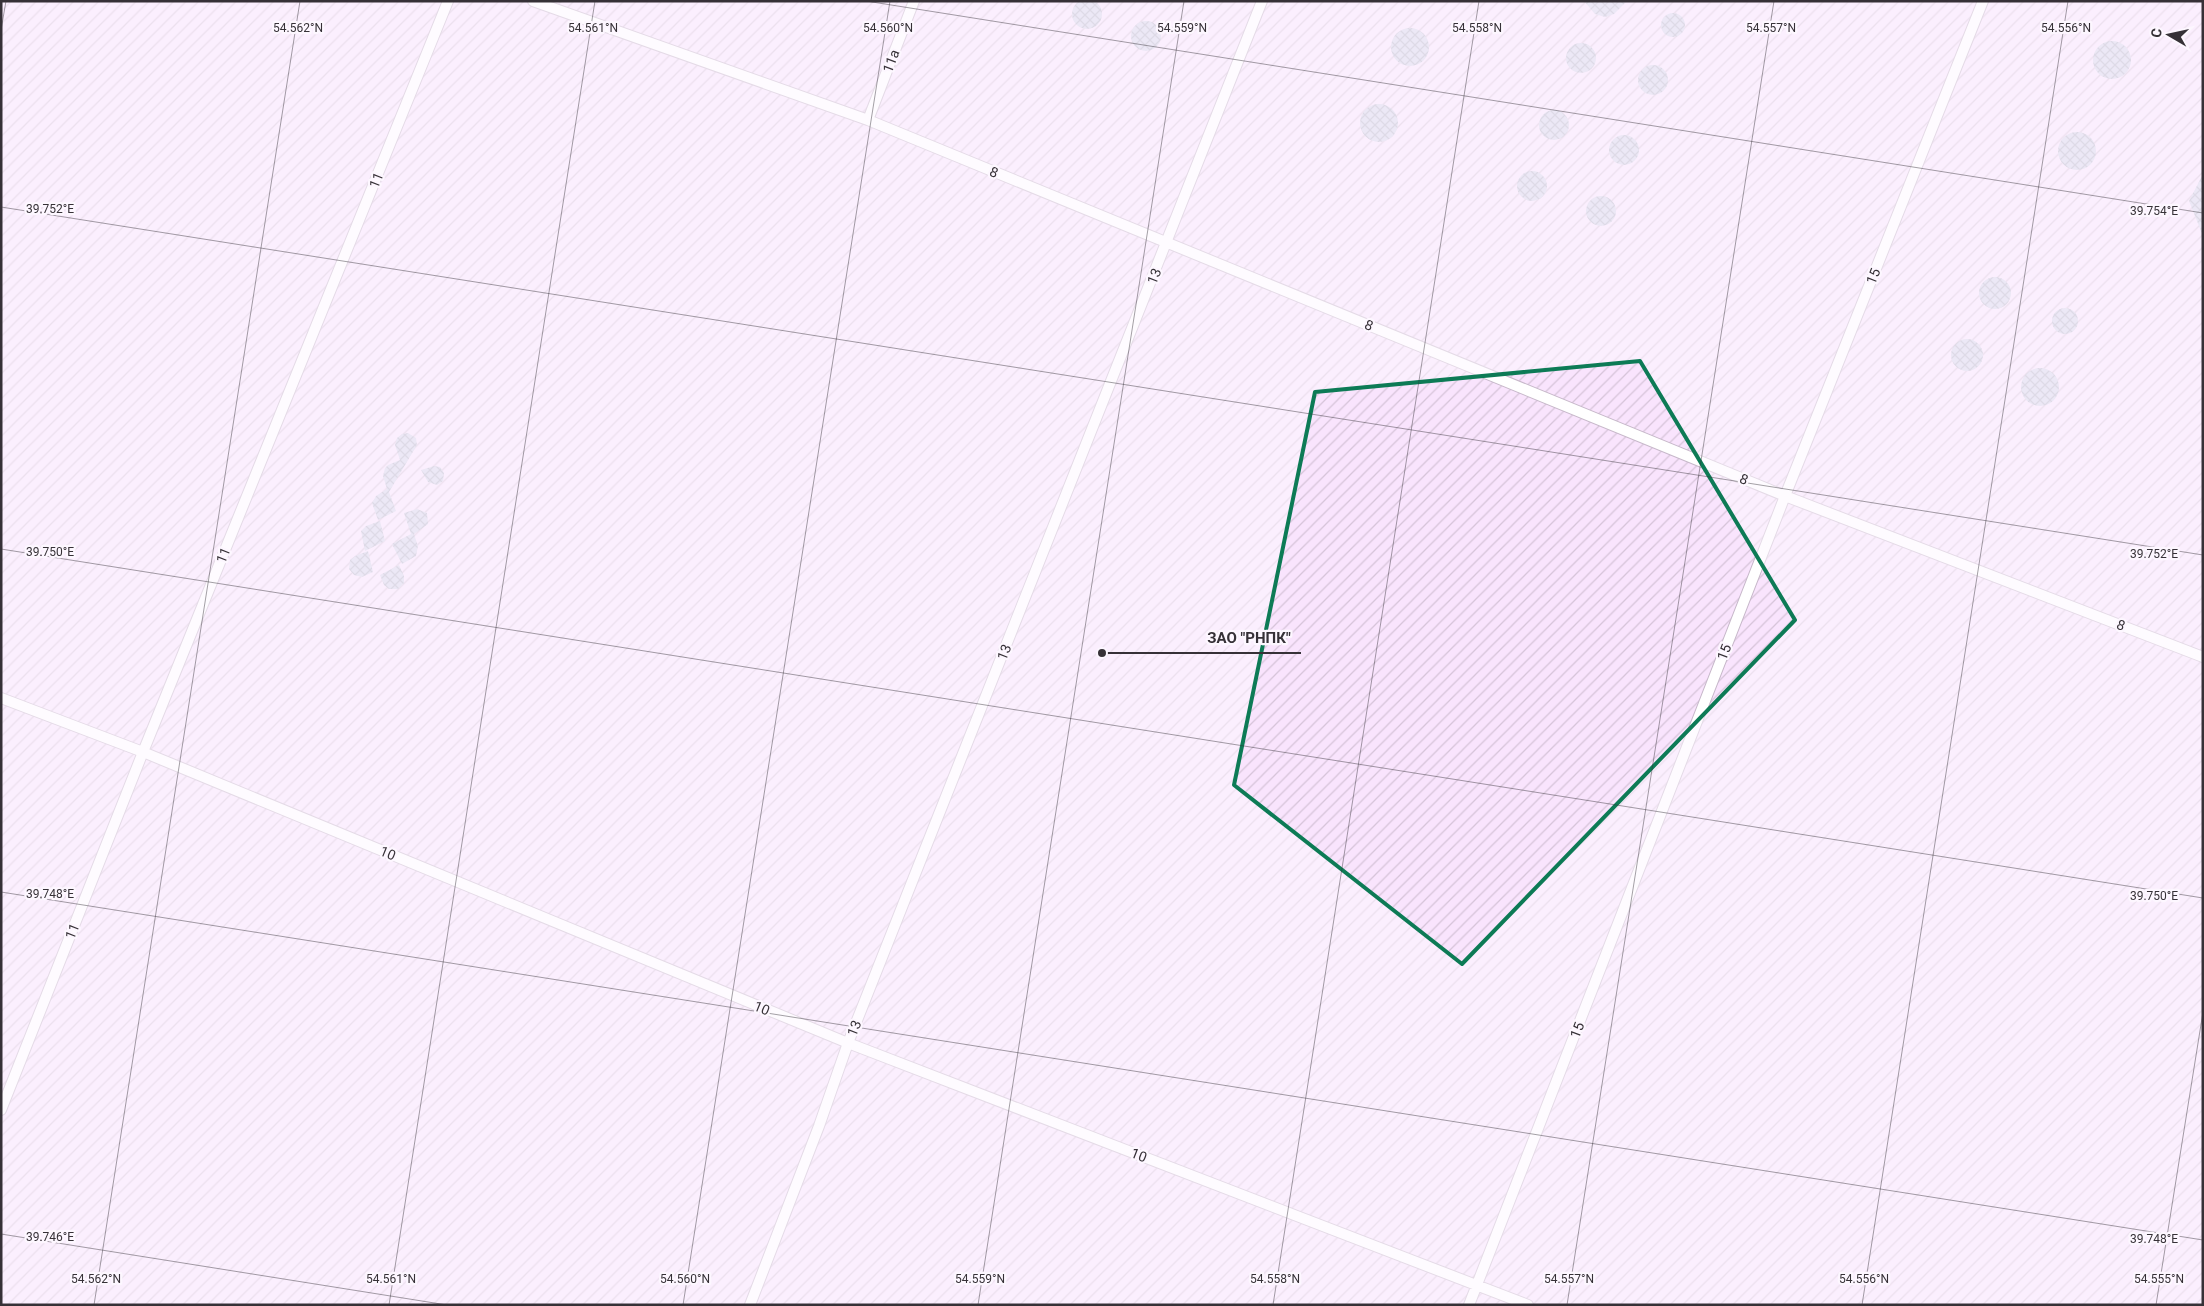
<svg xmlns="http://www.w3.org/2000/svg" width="2204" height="1306" viewBox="0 0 2204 1306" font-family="Roboto,sans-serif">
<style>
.industrial{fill:url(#industrial-furrows)}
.building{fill:url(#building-cross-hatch)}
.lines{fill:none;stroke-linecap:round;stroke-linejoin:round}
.service-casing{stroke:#c7b8ca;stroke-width:12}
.service{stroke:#fff;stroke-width:10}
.marked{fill:none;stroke:#0d7b56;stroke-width:4;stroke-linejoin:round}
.ticks{fill:none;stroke:#363137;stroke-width:1;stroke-opacity:0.45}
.labels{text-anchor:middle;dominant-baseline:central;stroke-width:4.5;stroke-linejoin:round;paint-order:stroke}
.street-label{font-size:14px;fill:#363137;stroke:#fdf7ff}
.ticks-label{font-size:12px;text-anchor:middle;fill:#363137;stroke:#fdf7ff;stroke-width:4.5;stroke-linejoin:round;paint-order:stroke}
.leader{fill:none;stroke:#363137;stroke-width:2}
.callout-dot{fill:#363137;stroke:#fdf7ff;stroke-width:2}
.callout-label{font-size:15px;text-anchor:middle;font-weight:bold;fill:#363137;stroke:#fdf7ff;stroke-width:4.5;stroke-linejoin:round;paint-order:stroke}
</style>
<defs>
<pattern id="industrial-furrows" width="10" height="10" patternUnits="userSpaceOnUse" patternTransform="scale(1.25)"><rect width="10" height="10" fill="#f9e4fd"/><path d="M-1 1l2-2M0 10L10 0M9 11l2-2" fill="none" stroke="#d6c4d9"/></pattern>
<pattern id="building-cross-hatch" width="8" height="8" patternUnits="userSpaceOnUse" patternTransform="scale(1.25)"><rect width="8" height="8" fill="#d7d5ea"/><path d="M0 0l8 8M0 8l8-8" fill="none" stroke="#b9b7c9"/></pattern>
</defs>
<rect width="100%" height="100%" fill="#fdf7ff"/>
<path class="industrial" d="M1,1H2203V1305H1Z"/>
<path class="building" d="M1072 14a15 15 0 1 1 30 0a15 15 0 1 1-30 0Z
M1584,1H1627L1614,14L1605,17L1595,14Z
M1661 25a12 12 0 1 1 24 0a12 12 0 1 1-24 0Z
M1131 36a15 15 0 1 1 30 0a15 15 0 1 1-30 0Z
M1391 47a19 19 0 1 1 38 0a19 19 0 1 1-38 0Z
M2093 60a19 19 0 1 1 38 0a19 19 0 1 1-38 0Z
M1566 58a15 15 0 1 1 30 0a15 15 0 1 1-30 0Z
M1638 80a15 15 0 1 1 30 0a15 15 0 1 1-30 0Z
M1360 123a19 19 0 1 1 38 0a19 19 0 1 1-38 0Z
M1539 125a15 15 0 1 1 30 0a15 15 0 1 1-30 0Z
M2058 151a19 19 0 1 1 38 0a19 19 0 1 1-38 0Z
M1609 150a15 15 0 1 1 30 0a15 15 0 1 1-30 0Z
M1517 186a15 15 0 1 1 30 0a15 15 0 1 1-30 0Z
M2203,174V236L2189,201Z
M1586 211a15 15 0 1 1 30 0a15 15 0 1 1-30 0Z
M1979 293a16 16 0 1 1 32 0a16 16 0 1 1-32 0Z
M2052 321a13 13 0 1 1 26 0a13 13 0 1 1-26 0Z
M1951 355a16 16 0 1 1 32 0a16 16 0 1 1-32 0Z
M2021 387a19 19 0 1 1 38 0a19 19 0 1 1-38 0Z
M408,433L416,438L417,445L389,492L396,511L378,520L372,503L376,496L387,489L383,476L385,468L388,465L400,460L395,445L397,438L402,434Z
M434,466L440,467L444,473L443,481L437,485L428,482L421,470Z
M417,509L427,513L428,524L414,534L418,546L416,556L402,564L392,544L411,534L404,513Z
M380,521L385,541L365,551L361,531L366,526Z
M368,551L373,572L362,577L354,575L349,569L350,560L355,556Z
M399,565L404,576V583L398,589H389L384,585L380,575Z"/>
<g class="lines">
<g class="service-casing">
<path id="service" d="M533,1L868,120L1785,496L2203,657
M868,120L914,1
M1,698L143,752L848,1043L1528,1305
M1,1110L143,752L448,1
M750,1305L819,1126L848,1043L1262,1
M1469,1305L1785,496L1983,1"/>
</g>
<use href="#service" class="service"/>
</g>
<path d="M0 0H2204V1306H0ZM1640,361L1795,620L1462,964L1234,785L1315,392Z" fill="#fdf7ff" fill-opacity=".55" fill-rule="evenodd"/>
<path class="marked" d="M1640,361L1795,620L1462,964L1234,785L1315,392Z"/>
<path class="ticks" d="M866,1L2203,213M1,30L6,1M1,207L2203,555M1,549L2203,898M1,892L2203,1240M1,1234L447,1305M94,1305L300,1M389,1305L595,1M683,1305L890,1M978,1305L1184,1M1273,1305L1479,1M1567,1305L1774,1M1862,1305L2068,1M2156,1305L2203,1012"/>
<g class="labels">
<g class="street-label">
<text transform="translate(891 61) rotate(-69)">11a</text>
<text transform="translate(994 172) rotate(22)">8</text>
<text transform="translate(376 180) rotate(-68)">11</text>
<text transform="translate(1154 276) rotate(-68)">13</text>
<text transform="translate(1873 276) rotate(-68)">15</text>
<text transform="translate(1369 325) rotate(22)">8</text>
<text transform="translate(1744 479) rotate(22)">8</text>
<text transform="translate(223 555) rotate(-68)">11</text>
<text transform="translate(2121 625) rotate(21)">8</text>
<text transform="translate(1004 652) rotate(-68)">13</text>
<text transform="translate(1724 652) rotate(-69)">15</text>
<text transform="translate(388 853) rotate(22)">10</text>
<text transform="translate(72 931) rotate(-68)">11</text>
<text transform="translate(762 1008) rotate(22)">10</text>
<text transform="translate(854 1028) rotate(-68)">13</text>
<text transform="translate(1577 1030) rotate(-69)">15</text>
<text transform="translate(1139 1155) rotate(21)">10</text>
</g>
</g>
<g class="ticks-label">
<text x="298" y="32">54.562°N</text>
<text x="593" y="32">54.561°N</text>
<text x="888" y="32">54.560°N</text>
<text x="1182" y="32">54.559°N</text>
<text x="1477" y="32">54.558°N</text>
<text x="1771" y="32">54.557°N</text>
<text x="2066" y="32">54.556°N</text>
<text x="50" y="213">39.752°E</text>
<text x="2154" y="215">39.754°E</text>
<text x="50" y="556">39.750°E</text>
<text x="2154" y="558">39.752°E</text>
<text x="50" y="898">39.748°E</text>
<text x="2154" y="900">39.750°E</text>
<text x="50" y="1241">39.746°E</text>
<text x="2154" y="1243">39.748°E</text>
<text x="96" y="1283">54.562°N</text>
<text x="391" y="1283">54.561°N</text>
<text x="685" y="1283">54.560°N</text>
<text x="980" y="1283">54.559°N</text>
<text x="1275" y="1283">54.558°N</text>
<text x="1569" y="1283">54.557°N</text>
<text x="1864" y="1283">54.556°N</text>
<text x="2159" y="1283">54.555°N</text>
</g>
<path class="leader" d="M1102 653L1197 653H1301"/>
<circle class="callout-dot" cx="1102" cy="653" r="5"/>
<g class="callout-label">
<text x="1249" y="643">ЗАО "РНПК"</text>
</g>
<rect width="2204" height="1306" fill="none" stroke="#363137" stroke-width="5"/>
<g transform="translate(2169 35) rotate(279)" stroke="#fdf7ff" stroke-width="4" paint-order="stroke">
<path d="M0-4L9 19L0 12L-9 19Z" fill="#363137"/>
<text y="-8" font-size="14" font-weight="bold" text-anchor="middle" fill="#363137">С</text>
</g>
</svg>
